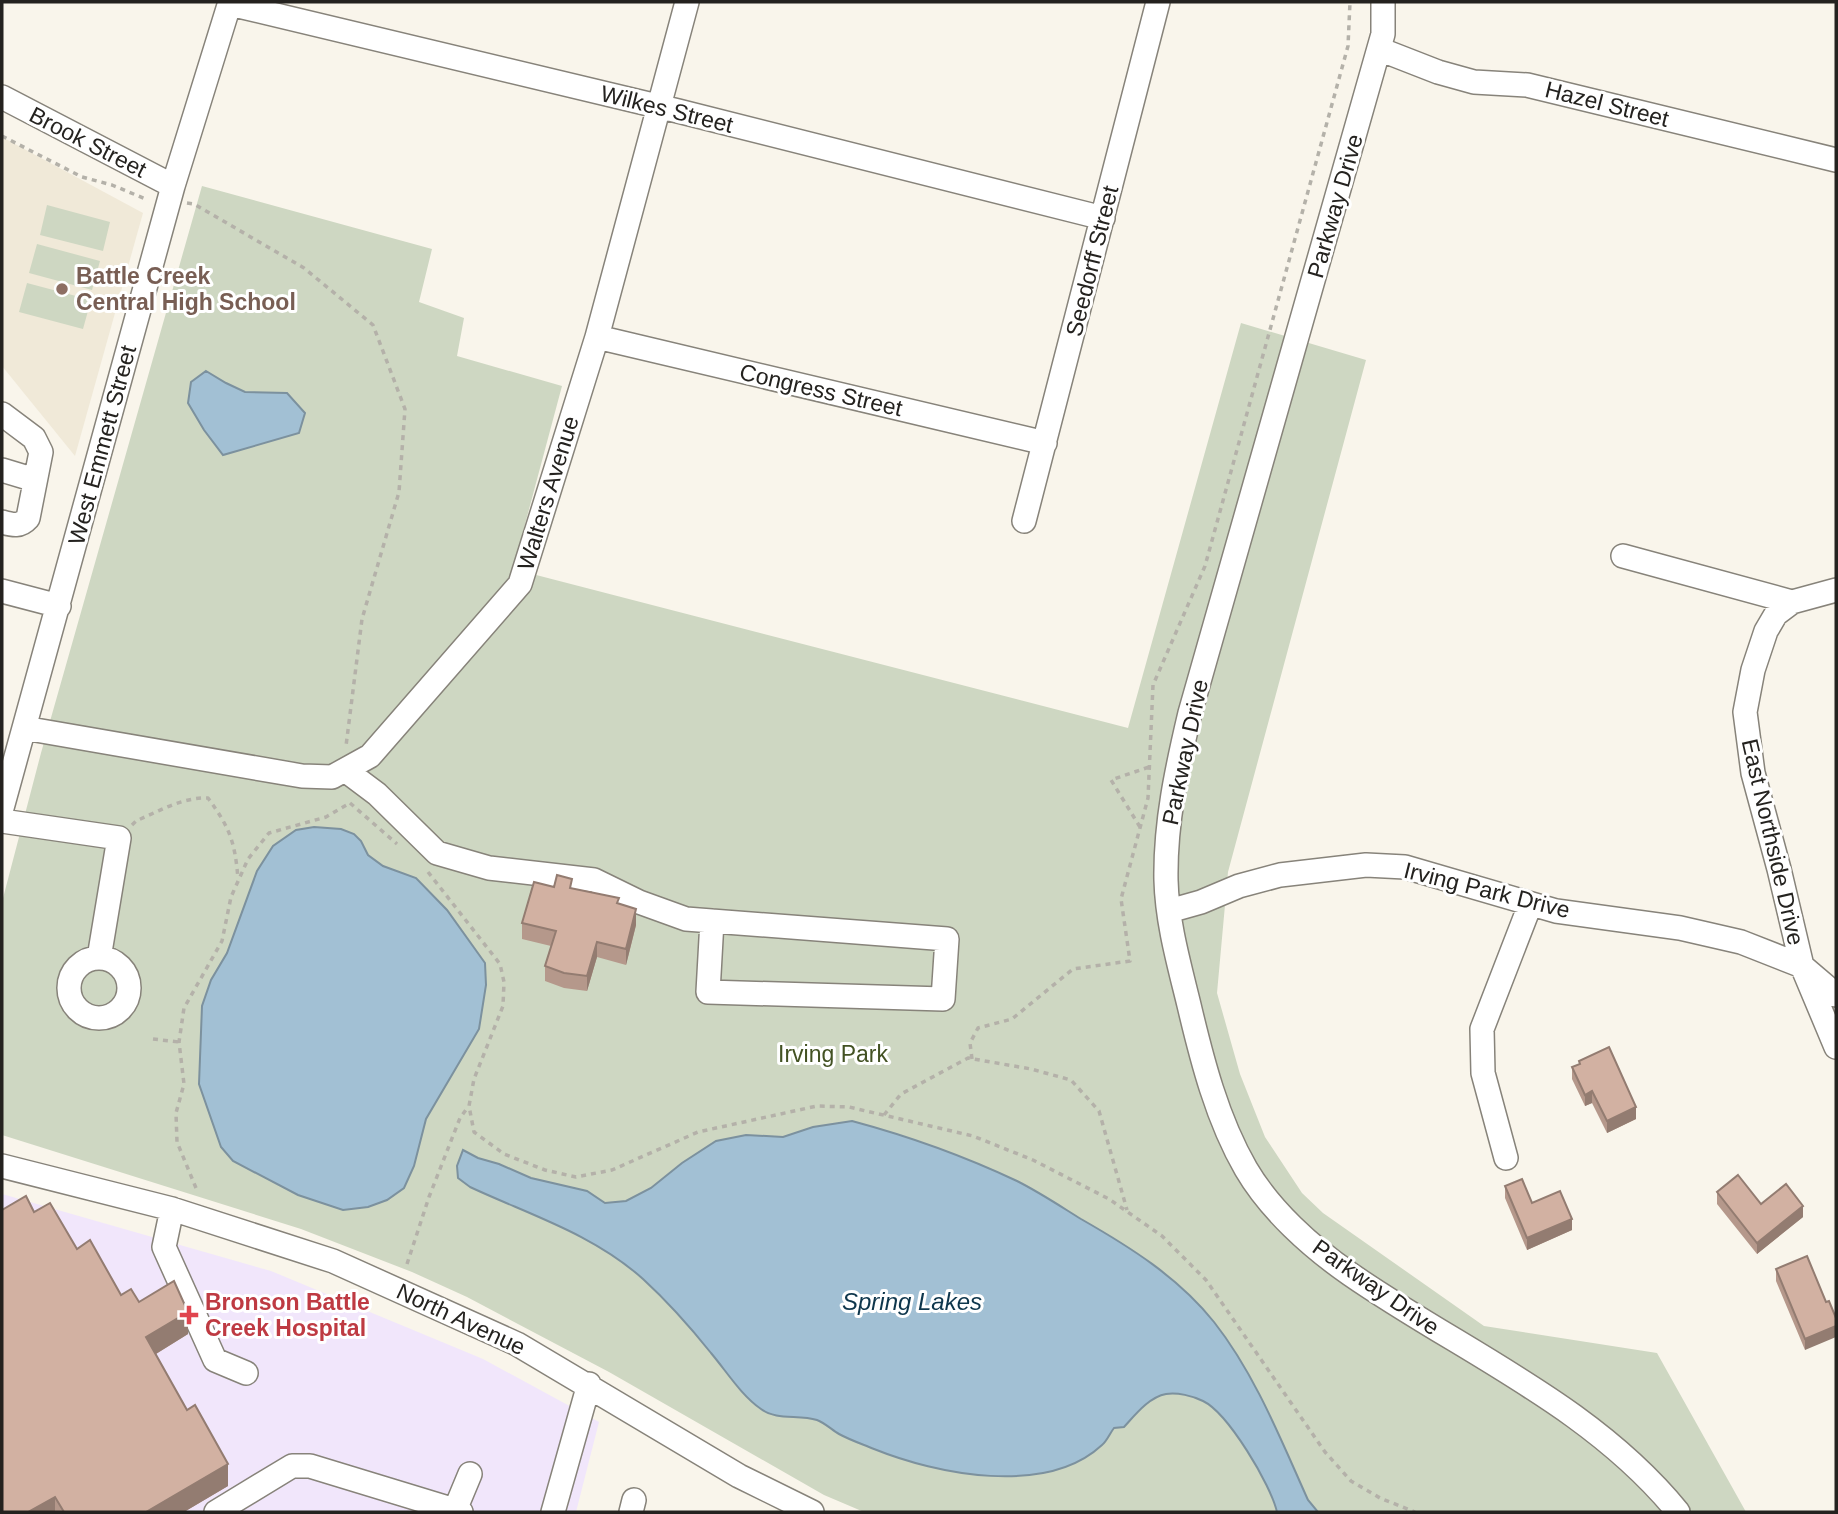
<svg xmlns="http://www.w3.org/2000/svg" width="1838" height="1514" viewBox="0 0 1838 1514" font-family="Arial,sans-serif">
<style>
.built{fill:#f0e9d8}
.medical{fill:#f1e6fb}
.green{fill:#ced7c2}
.water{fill:#a2c0d4;stroke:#7c919e;stroke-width:2}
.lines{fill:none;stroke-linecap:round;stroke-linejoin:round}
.minor-casing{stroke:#87837a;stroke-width:26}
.path{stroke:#b4b1a9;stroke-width:3.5;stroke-dasharray:5 5;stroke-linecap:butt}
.minor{stroke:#fff;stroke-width:23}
.wall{fill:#b5988b}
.shaded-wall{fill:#937c71}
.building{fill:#d2b1a2;stroke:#937c71;stroke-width:2}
.education-dot{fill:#8d6e63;stroke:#fff;stroke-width:2.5}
.health-dot{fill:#e0444e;stroke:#fff;stroke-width:2.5}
.labels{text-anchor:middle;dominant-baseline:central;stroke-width:6;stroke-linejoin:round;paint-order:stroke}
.street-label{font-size:23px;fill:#24221f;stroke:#fff}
.education-label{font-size:23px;font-weight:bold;fill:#785e54;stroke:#fff;text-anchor:start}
.park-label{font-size:23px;fill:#435223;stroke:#fff}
.health-label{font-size:23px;font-weight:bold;fill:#be3a42;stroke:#fff;text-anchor:start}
.water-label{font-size:24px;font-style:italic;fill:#0e364c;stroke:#fff}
</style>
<rect width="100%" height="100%" fill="#f9f5eb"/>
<path class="built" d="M2,137L143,213L75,456L2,366Z"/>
<path class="medical" d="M2,1194L271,1271L483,1359L599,1422L576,1512H2Z"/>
<path class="green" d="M202,186L432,249L419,302L464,318L457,356L562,386L513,569L1128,728L1241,323L1366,360L1228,872L1217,993L1240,1074L1265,1137L1302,1193L1323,1213L1484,1326L1657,1353L1746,1512H864L824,1495L609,1372L467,1297L412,1272L301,1229L2,1135V902L41,753Z
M47,205L110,222L103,251L40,235Z
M37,244L100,261L92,290L29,273Z
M27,283L91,300L83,329L19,312Z"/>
<path class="water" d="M206,371L226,383L245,392L287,393L305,413L299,433L223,455L204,430L188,403L191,382Z
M314,827L341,829L354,834L361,841L368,855L383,866L416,878L447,910L485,963L486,985L479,1029L426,1119L414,1166L404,1188L387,1200L368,1207L343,1210L298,1195L233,1161L221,1147L199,1084L202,1006L211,980L227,953L257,871L273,846L296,830Z
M852,1121C908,1136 964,1156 1017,1181C1039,1192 1060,1206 1081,1219C1130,1247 1178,1277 1214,1322C1255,1374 1281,1440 1308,1500L1318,1512H1277C1271,1485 1228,1413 1203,1401C1193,1396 1177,1392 1166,1394C1149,1397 1135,1415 1124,1427L1114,1428C1110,1433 1107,1441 1102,1445C1046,1497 936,1474 874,1449C862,1444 850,1440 839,1434C832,1430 825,1423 817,1420C798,1414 777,1421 761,1409C741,1395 727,1372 711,1353C691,1328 667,1301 643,1279C593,1234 530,1215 470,1187L458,1178L457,1166L463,1150L478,1158L499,1164L531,1178L587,1191L605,1203L626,1201L651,1188L682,1163L716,1141L746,1135L783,1137L813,1127Z"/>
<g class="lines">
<g class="minor-casing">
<path id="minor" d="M1383,2V34L1190,713C1177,768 1165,823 1166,880C1167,922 1179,964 1189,1005C1202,1060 1217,1119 1246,1169C1270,1210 1311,1247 1350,1274C1461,1351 1591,1405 1678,1512
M230,4L678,111L1103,218
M1379,49L1438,72L1474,82L1527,85L1836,160
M2,97L173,186
M597,337L1045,443
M2,414L34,438L41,452L28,518C20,527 13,525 2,522
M2,470L35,480
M1024,521L1158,2
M1623,556L1792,602
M1836,590L1792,602L1776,614L1766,631L1753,670L1745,712L1753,773L1779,869L1802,966L1836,1047
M2,591L59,606
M24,728L302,776L332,777L370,756L520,584L597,337L687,2
M345,770L377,794L437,853L489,868L594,880L639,902L686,919L947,939L943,999L708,992L712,921
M2,808L173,186L230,2
M2,821L119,838L99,958
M1169,911L1201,902L1239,886L1280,875L1366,865L1405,867L1556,911L1680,928L1741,942L1802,966L1836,995
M69 988a30 30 0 1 1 60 0a30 30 0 1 1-60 0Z
M1506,1158L1483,1073L1482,1029L1530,905
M2,1166L172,1209L333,1261L517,1344L739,1476L812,1512
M172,1209L164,1247L215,1360L246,1373
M455,1510L470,1474
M216,1512L292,1466H310L461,1512
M553,1512L589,1384
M631,1512L634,1500"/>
</g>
<path class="path" d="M2,136L82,177L112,185L148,200
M187,203L194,204L304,268L373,325L405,409L399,492L362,619L346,746
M350,803L397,844
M132,825L136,821C159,811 183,797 208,798C230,828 235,842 238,879
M1140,827L1111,780L1149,767
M428,872L500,964L504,982L503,1006L474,1079L469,1106L474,1132L504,1154L545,1170L576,1177L612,1170L698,1132L817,1106L849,1107L973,1136L1033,1160L1109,1199L1162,1236L1206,1280L1325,1452L1351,1481L1380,1498L1415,1512
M153,1039L179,1042
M972,1059L970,1043L978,1028L1012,1019L1073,969L1130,961L1121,899L1148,798L1153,685L1205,566L1348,46L1350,2
M884,1115L901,1094L968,1058L1031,1069L1071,1080L1099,1111L1127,1210
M196,1188L177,1142L176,1113L184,1084L179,1042L184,1008L222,941L231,897L248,859L269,833L326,817L350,803
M407,1264L429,1197L460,1118L468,1107"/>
<use href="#minor" class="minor"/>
</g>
<path class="wall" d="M572,889L619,904L636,925L626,965L597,957L587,991L564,988L545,981V966L551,946L522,939V923Z
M1579,1061L1636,1119L1607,1133L1592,1103L1585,1106L1572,1079V1067L1579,1064Z
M1505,1186L1532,1203L1572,1230L1527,1250L1505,1198Z
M1717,1192L1761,1204L1803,1217L1757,1254L1717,1204Z
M34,1212L77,1249L121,1295L139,1302L188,1334L156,1354L228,1486L184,1512H2Z
M1776,1269L1826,1302L1805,1350L1776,1281Z"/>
<path class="shaded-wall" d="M636,909V925L626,965V949Z
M597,942V957L587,991V976Z
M1592,1091V1103L1585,1106V1095Z
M1636,1107V1119L1607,1133V1121Z
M1803,1206V1217L1757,1254V1243Z
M1572,1219V1230L1527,1250V1238Z
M188,1312V1334L146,1360V1337Z
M1836,1326V1337L1805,1350V1339Z
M228,1464V1486L184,1512H146Z
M55,1497V1512H28Z"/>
<path class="building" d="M557,875L572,879L570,888L619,898L617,903L636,909L626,949L597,942L587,976L564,973L545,966L556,931L522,923L534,882L554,887Z
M1609,1047L1636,1107L1607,1121L1592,1091L1585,1095L1572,1067L1580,1064L1579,1061Z
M1738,1175L1761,1204L1786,1184L1803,1206L1757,1243L1717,1192Z
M1522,1179L1532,1203L1560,1191L1572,1219L1527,1238L1505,1186Z
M26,1196L34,1212L50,1203L77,1249L90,1240L121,1295L131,1289L139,1302L174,1281L188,1312L146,1337L187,1410L195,1405L228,1464L146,1512H64L55,1497L28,1512H2V1210Z
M1807,1256L1826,1302L1829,1301L1836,1318V1326L1805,1339L1776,1269Z"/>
<circle class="education-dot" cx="62" cy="289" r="7"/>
<path class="health-dot" d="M185.5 1304.5h7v7h7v7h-7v7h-7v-7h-7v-7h7z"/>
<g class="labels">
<g class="street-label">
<text transform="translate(1607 104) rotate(14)">Hazel Street</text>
<text transform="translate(667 109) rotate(14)">Wilkes Street</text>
<text transform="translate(88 142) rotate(27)">Brook Street</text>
<text transform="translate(1335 206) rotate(-74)">Parkway Drive</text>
<text transform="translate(1092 261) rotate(-76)">Seedorff Street</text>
<text transform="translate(821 390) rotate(13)">Congress Street</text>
<text transform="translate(102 445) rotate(-75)">West Emmett Street</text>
<text transform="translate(548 493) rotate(-73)">Walters Avenue</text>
<text transform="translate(1185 752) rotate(-78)">Parkway Drive</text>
<text transform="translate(1773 842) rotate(77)">East Northside Drive</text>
<text transform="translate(1487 890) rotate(14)">Irving Park Drive</text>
<text transform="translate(1376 1287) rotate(35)">Parkway Drive</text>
<text transform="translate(461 1319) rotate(25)">North Avenue</text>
</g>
<g class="education-label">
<text x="76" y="276">Battle Creek<tspan x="76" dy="26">Central High School</tspan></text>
</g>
<g class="park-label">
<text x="833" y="1054">Irving Park</text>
</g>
<g class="health-label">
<text x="205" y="1302">Bronson Battle<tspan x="205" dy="26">Creek Hospital</tspan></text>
</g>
<g class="water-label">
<text x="912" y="1301">Spring Lakes</text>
</g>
</g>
<rect width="1838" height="1514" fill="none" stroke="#24221f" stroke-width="7"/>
</svg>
